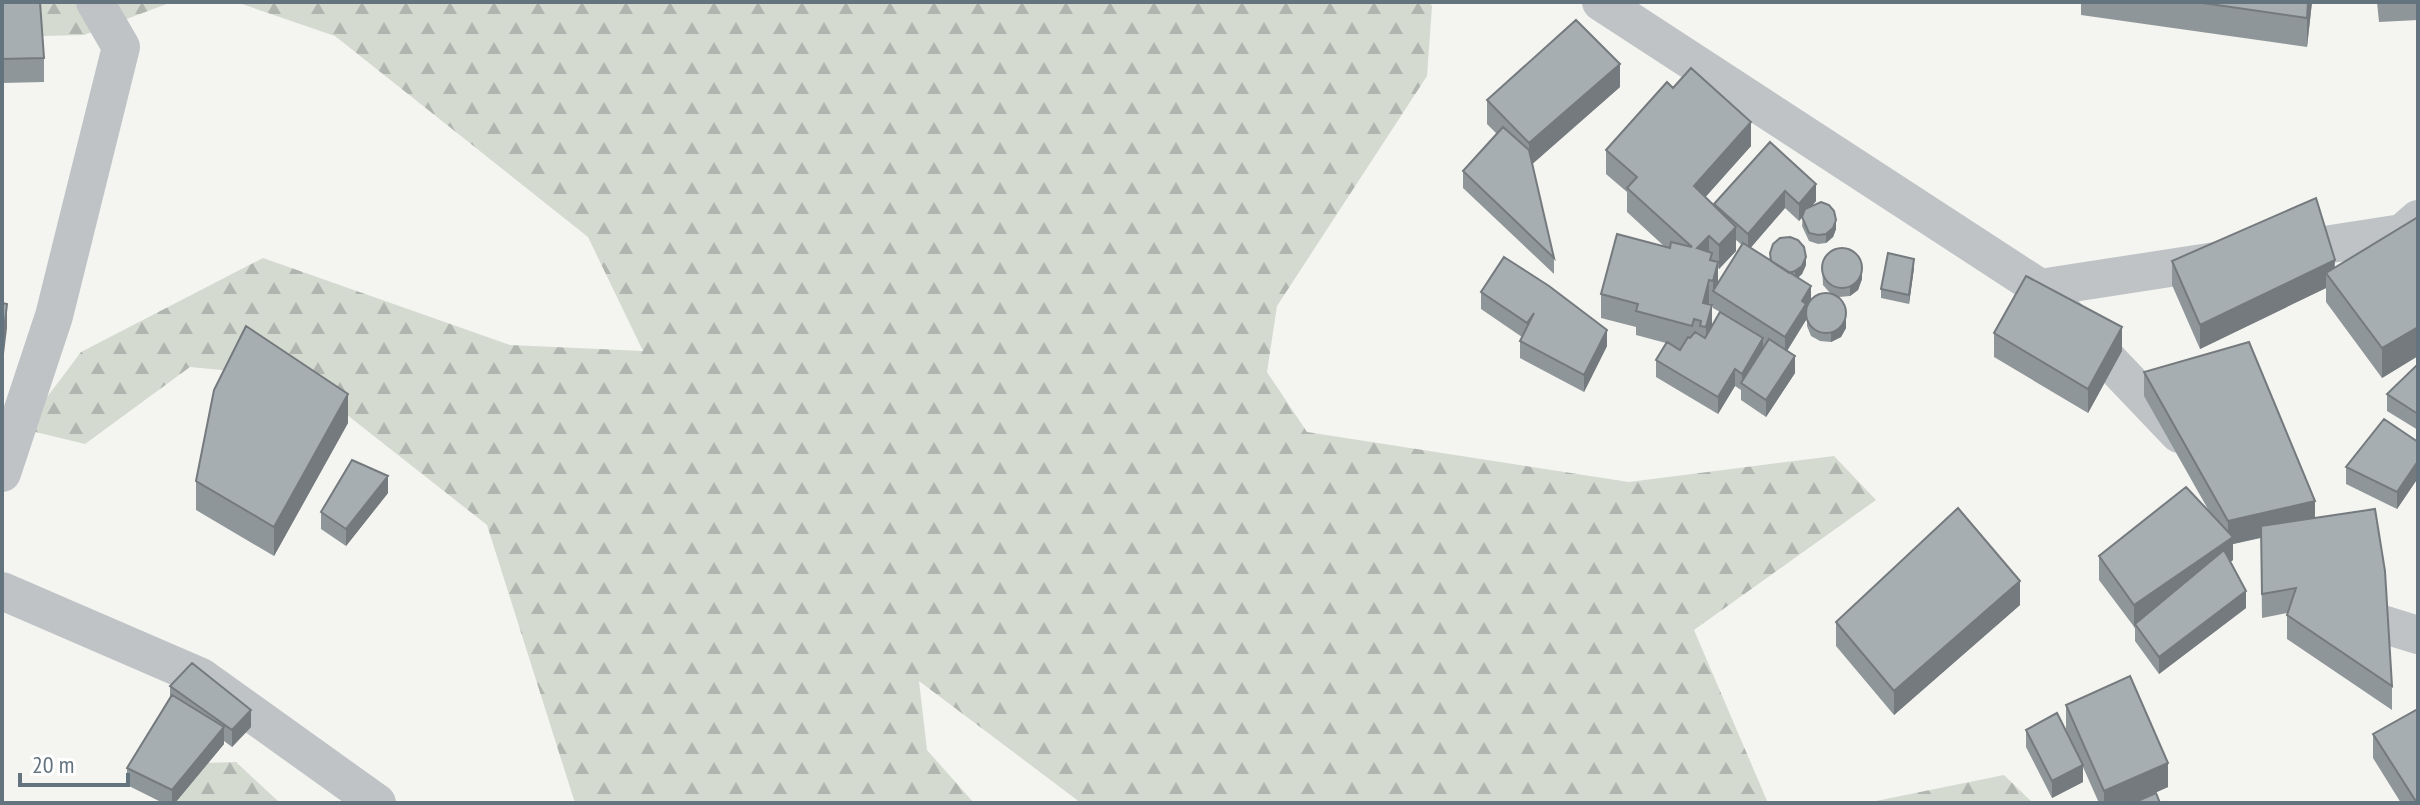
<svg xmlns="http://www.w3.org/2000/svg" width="2420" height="805" viewBox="0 0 2420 805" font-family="'PT Sans Narrow',sans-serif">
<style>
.forest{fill:url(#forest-firs)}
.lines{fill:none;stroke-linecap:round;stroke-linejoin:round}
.street{stroke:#bfc3c6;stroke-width:38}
.wall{fill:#8f9699;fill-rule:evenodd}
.shaded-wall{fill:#747a7d}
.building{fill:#a6aeb2;stroke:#747a7d;stroke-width:2}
</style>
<defs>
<pattern id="forest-firs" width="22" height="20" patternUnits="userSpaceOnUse" patternTransform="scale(2)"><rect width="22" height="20" fill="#d5dad1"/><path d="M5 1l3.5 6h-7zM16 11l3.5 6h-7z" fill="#b0b5af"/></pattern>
</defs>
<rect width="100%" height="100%" fill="#f4f4f0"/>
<path class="forest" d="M2,2H172L84,35L2,37Z
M236,2H1429L1432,6L1427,76L1277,306L1267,372L1307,432L1629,482L1834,456L1876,500L1694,630L1768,803H1081L919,681L927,750L974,803H575L487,525L323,396L253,373L190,367L85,444L23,429L81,352L263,258L510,345L643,351L588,237L335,36Z
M236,762L280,803H158L168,764Z
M2004,775L2033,803H1866Z"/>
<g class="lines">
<path class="street" d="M1601,2L2040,288L2179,434
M2279,252L2402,233L2418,219
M2040,288L2222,260
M2,473L54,316L121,47L95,2
M2,591L201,677L377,803
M2340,611L2418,635"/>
</g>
<path class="wall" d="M2,2L44,58V82L2,83Z
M2081,2H2312L2307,47L2081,15Z
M2377,2H2418V20L2379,22Z
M1620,87L1532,164L1554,258V274L1463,188V171L1497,134L1487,124V100Z
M1673,88L1751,146L1705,197L1714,206V204L1770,142L1816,201L1812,205L1836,229L1833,237L1826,243L1818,244L1809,241L1802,226L1803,216L1799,221L1785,208L1750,248L1770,260V253L1806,265L1802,274L1798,278L1811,301L1830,293L1823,285L1822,265L1862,279L1858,290L1850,296L1839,297L1846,309V328L1841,337L1831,342L1820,341L1811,336L1807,326V310L1806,320L1787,351L1795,373L1766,417L1741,400V390L1735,386L1718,414L1656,377V360L1666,343L1636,335V327L1601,318V294L1665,247L1627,212V192L1606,174V150ZM1736,240L1742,245L1718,283V268L1719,269L1736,251ZM1709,303L1713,305V308L1720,312L1712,326Z
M2418,217V356L2382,378L2326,302V288L2200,349L2172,285V261L2335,268Z
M1914,268L1909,304L1881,298V289Z
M1481,292L1607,346L1584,392L1520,358V341L1522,337L1481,309Z
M1994,333L2122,351L2088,413L1994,357Z
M2418,364V430L2387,411V394Z
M2144,372L2315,518L2392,686V710L2287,639V613L2262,618L2261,538L2233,544V560L2230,562L2246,608L2159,674L2135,641V628L2099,580V556L2209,511L2144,396Z
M348,423L274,556L196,510V481Z
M2418,442V478L2397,509L2346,484V467Z
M388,493L346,546L321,529V512Z
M2020,605L1894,715L1836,646V622Z
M170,686L251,727L232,747L224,741V744L175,803H163L127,785V768L170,697Z
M2066,705L2168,787L2132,803H2099L2083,767V782L2052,798L2026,747V730L2078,755L2066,729Z
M2373,734L2418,803H2401L2373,758Z"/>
<path class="shaded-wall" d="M2308,2H2312L2307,47V18Z
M1620,64V87L1529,167V143Z
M1751,122V146L1694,210V186Z
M1816,184V201L1799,221V204Z
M1785,191V208L1748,251V234Z
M1836,220V229L1833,237L1826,243V234Z
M1736,227V251L1719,269V245Z
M1709,236V259L1697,248Z
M1806,257V265L1802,274L1795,280V271Z
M1914,259V268L1909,304V295Z
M2335,260L2334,284L2326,273V288L2200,349V325Z
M1718,262V286L1713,291V305V281Z
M1862,271V279L1858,290L1850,296V287Z
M1709,280V303L1703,326V303Z
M1811,286V303L1806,311V320L1785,354V337L1802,301Z
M7,304V328L2,371V347Z
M1712,305V329L1706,351V327Z
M1846,319V328L1841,337L1831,342V333Z
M2122,327V351L2088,413V389Z
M2418,327V356L2382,378V348Z
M1607,330V346L1584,392V375Z
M1763,338V355L1742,384V374Z
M1795,356V373L1766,417V400Z
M1735,369V386L1718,414V397Z
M348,394V423L274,556V527Z
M2418,461V478L2397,509V492Z
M388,476V493L346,546V529Z
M2315,501V525L2233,544V560L2137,627L2135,624L2134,629V605L2228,540V521Z
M2020,581V605L1894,715V691Z
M2246,591V608L2159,674V657Z
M251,710V727L232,747V730Z
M224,727V744L175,803H172V790Z
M2168,763V787L2132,803H2104V791Z
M2083,765V782L2052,798V781Z"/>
<path class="building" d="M2,2H40L44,58L2,59Z
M2196,2H2308L2307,18Z
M1576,20L1620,64L1529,143L1487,100Z
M1691,68L1751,122L1694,186L1736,227L1719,245L1709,236L1697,248L1712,253L1710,260L1718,262L1713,281L1709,280L1703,303L1712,305L1706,327L1700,326L1701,321L1694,319L1692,326L1636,311L1638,304L1601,294L1617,234L1670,248L1671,242L1692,247L1627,188L1637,177L1606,150L1667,82L1673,88Z
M1503,127L1529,150L1554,258L1463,171Z
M1770,142L1816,184L1799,204L1785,191L1748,234L1714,204Z
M2316,198L2335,260L2200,325L2172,261Z
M1821,202L1829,205L1834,211L1836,220L1833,228L1826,234L1818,235L1809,233L1802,217L1805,209Z
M2418,217V327L2382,348L2326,273Z
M1790,237L1798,240L1804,247L1806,257L1802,266L1795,271L1789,273L1771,261L1770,253L1773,244L1780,238Z
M1743,243L1811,286L1802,301L1806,304L1785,337L1713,291Z
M1822 268a20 20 0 1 1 40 0a20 20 0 1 1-40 0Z
M1888,253L1914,259L1909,295L1881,289Z
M1504,257L1549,286L1607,330L1584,375L1520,341L1534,313L1527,323L1481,292Z
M2026,276L2122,327L2088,389L1994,333Z
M1806 313a20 20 0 1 1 40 0a20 20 0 1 1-40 0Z
M2,303L7,304L2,347Z
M1720,312L1763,338L1742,374L1735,369L1718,397L1656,360L1667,342L1680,350L1688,337L1690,338L1695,332L1705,338Z
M246,326L348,394L274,527L196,481L214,390Z
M1769,339L1795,356L1766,400L1741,383Z
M2249,342L2315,501L2228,521L2144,372Z
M2418,364V414L2387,394Z
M2384,419L2418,442V461L2397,492L2346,467Z
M352,460L388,476L346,529L321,512Z
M2186,487L2233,537L2134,605L2099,556Z
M1958,508L2020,581L1894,691L1836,622Z
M2375,509L2385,571L2392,686L2287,615L2296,588L2262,594L2261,526Z
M2224,550L2246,591L2159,657L2135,624Z
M192,663L251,710L232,730L170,686Z
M2130,676L2168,763L2104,791L2066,705Z
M172,695L224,727L172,790L127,768Z
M2418,709V803H2417L2373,734Z
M2057,713L2083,765L2052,781L2026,730Z
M2156,793L2160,803H2133Z"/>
<rect width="2420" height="805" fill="none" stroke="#64747f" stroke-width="8"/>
<path d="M20 773v12h108v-12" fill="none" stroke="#64747f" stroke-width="4"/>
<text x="32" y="773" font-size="24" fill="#64747f" stroke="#ffffff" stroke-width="6" paint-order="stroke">20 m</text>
</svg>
